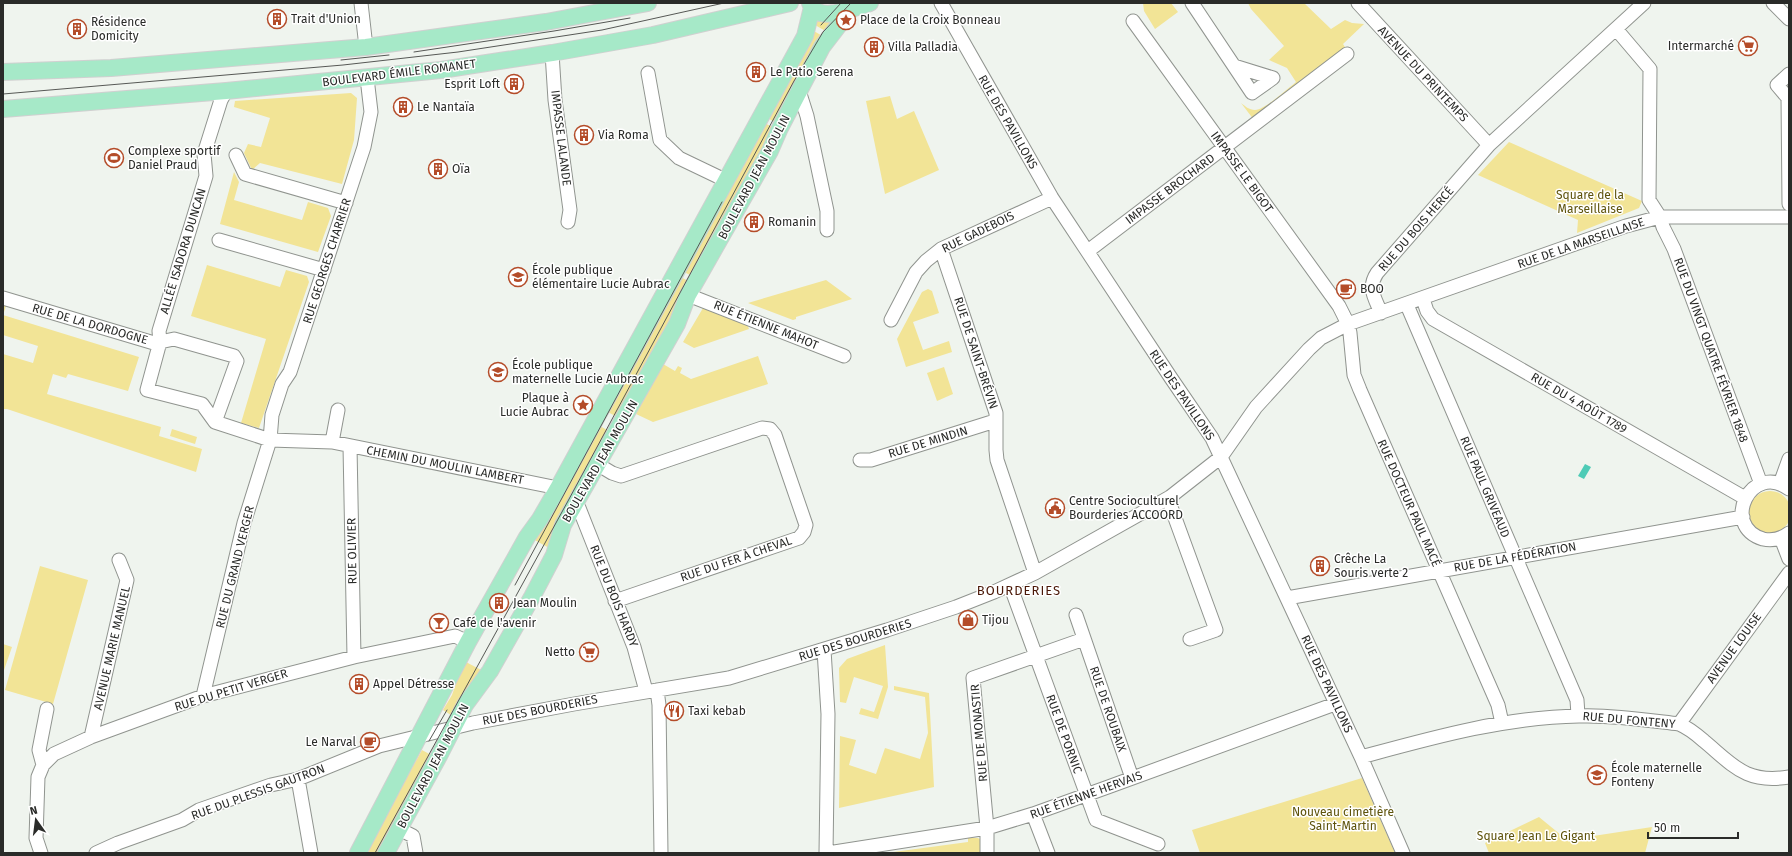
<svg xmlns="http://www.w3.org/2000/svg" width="1792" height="856" viewBox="0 0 1792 856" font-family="'Fira Sans',sans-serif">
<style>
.green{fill:#f2e496}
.water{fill:#4ecbb6}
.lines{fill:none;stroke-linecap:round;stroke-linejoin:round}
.minor-casing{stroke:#90948f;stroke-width:15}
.major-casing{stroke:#d0d0d0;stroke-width:18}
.minor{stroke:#fff;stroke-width:13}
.major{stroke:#a6e9c8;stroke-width:16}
.tram{stroke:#565855;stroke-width:1}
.labels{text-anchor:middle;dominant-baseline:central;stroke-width:3;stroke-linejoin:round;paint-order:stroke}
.poi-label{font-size:12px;fill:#2a2b29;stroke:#fff;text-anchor:start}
.street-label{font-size:12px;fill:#2a2b29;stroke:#fff}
.park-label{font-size:12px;fill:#5e530b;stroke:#fff}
.neighbourhood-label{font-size:13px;letter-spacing:1px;fill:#4a1807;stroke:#fff}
</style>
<rect width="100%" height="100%" fill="#eff4ee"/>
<path class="green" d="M1143,3H1171L1178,12L1155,29L1144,11Z
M1248,3H1304L1331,29L1345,20L1352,23L1364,24L1343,44L1347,50L1254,120L1241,103C1245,106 1249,110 1255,110C1266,109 1287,89 1296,82L1287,68L1269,60L1284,46L1251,9Z
M836,18L829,33L815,25L816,19Z
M812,30L826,38L777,123L765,117Z
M351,93L357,98L354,140L342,184L260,163L252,170L244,153L248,144L261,147L270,118L234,107L235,101Z
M890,96L897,119L914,111L939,170L885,194L866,101Z
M763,122L774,128L694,277L682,271Z
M1509,142L1642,201L1639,208L1577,233L1578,220L1478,175Z
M234,172L239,182L234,200L302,220L308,202L328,208L331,216L318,252L220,224Z
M207,265L280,287L286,270L307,276L309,282L259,428L241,423L266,339L191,316Z
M679,276L690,282L617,417L606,411Z
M826,280L852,299L796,317V319L793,320L748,303Z
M928,289L932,291L939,313L913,322L923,350L949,341L952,352L906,367L897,339L922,292Z
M3,305L6,306L3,315L139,357L128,391L68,374L66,378L53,374L47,394L161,427L159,436L202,449L196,472L7,409H3V354L33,363L38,346L3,335Z
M703,308L747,324L749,329L694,348L683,342Z
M758,356L768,384L653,422L636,414L663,364L675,371L678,366L682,368L680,373L691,379Z
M944,367L953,394L937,401L927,373Z
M598,425L609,431L551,549L531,538Z
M172,429L197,437L195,444L170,436Z
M1749 512a21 21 0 1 1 42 0a21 21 0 1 1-42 0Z
M40,566L88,580L53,704L5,690Z
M3,644L12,647L3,673Z
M885,645L888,687L878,719L859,714L861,708L874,712L883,686L854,677L846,703L840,702L839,668L847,659Z
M464,661L485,672L454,717L443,710L452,695Z
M894,686L929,693L934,787L839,808L840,736L856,740L849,765L876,774L885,748L920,759L928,733L925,697L894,690Z
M422,750L433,756L380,853H365Z
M1362,778L1395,853H1200L1192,830Z
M1539,817L1567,840L1652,827L1645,853H1489L1485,843Z
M968,838H978L981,840L982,853H886L968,842Z"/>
<path class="water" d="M1585,464L1591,467L1584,479L1578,476Z"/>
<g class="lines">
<g class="minor-casing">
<path id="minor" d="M361,3L366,47
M941,3L1052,198L1171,378L1212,438L1361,757L1403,853
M1192,3L1252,93L1273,78L1234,66
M1358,3L1489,145
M1773,3L1789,19
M1133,21L1339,306L1348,324L1350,333L1354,375L1360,390L1498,705L1502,723
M1616,29L1650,69L1649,200L1660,217L1663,227L1674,249L1761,484
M552,53L555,100L570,210L568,222
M648,73L660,140L679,158L727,181
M1789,74L1777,85L1788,98L1789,204
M797,93L801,97L807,116L827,211V230
M236,155L245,174L346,203
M219,240L324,270
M941,249L996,413V450L997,460L1035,573
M1088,251L1347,54
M688,295L844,356
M3,298L154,343L160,342L147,390L202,404L215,422L270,440L332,442L558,488
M1423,299L1427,311L1433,319L1745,498
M1407,305L1577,700L1578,715
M1381,313C1375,298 1367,288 1377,273L1489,145L1644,3
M891,320L916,272L926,261L941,249L1052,198
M215,422L237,361L234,356L174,339L160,342L159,331L206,176L204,154L221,100L226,91
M332,442L338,410
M350,446L354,657
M860,460H871L995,421
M597,464L612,473L621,476L762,428L770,429L775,435L806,525L804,532L799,538L615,601
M1780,484L1789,459
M1789,489C1751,461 1720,526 1763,539C1772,541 1781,539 1789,533
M1170,497L1171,507L1216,630L1190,639
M574,504L579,508L634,647L646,691
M1781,538L1789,559
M1010,585L1096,820L1158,844
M1287,598L1743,517
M1076,615L1132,778
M824,650L828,714L826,853
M657,690L659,705L661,853
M203,696L244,523L270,440L272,415L282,384L290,372L364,147L371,112L367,78
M1679,724L1789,573
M91,737L127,580L119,560
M1361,757C1431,738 1505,717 1579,716C1612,715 1645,720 1679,724C1689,728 1696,734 1704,741C1734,766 1746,784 1789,777
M43,765L39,750L47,709
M298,779L311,853
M1033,814L1048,853
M399,829L413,836L416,853
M41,853L36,838L38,777L43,765L54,754L91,737L203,696L354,657L455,636L468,642
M96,853L118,843L182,820L199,810L271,785L298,779L379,746L473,723L574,704L729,678L887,630L956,607L994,592L1035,573L1170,497L1221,457L1256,407L1309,349L1321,338L1348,324L1626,226L1660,217H1789
M828,853L987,828L1033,814L1108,787L1335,704
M987,853V828L973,678L1084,639"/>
</g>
<g class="major-casing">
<path id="major" d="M810,3C817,25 855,7 870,3
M3,72L111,68L366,47L546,22L648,3
M3,109L226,91L441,70L552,53L653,35L790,3
M358,853L468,642L527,537L540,519L558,488L805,36L812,7
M386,853L439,756L465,705L490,671L532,597L554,555L563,525L677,324L688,295L770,151L780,128L822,47L852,8"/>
</g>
<use href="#minor" class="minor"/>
<use href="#major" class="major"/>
<path class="tram" d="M821,25L841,3
M414,52L554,31L630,18
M341,60L389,55
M3,94L343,65L458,52L602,30L724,3
M515,585L722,202
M429,741L447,710
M375,853L568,501L794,81L823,32L851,3"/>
</g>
<defs>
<g id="building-ring" transform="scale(1)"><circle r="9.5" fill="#fff" stroke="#b44c29" stroke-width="1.5"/><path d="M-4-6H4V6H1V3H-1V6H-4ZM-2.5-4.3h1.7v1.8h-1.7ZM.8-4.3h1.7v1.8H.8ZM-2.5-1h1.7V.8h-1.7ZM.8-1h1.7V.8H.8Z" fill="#b44c29"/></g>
<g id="sight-ring" transform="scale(1)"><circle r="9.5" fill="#fff" stroke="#b44c29" stroke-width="1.5"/><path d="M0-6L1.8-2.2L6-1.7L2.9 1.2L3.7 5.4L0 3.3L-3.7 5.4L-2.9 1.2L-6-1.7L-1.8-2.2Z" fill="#b44c29"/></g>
<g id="supermarket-ring" transform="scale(1)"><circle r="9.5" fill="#fff" stroke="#b44c29" stroke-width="1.5"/><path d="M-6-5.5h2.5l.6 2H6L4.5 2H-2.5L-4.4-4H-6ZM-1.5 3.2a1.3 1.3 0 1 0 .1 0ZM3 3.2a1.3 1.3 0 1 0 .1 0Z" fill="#b44c29"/></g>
<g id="stadium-ring" transform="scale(1)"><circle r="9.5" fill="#fff" stroke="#b44c29" stroke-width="1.5"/><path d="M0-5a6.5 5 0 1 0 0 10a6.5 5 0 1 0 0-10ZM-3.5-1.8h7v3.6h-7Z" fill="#b44c29"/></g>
<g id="school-ring" transform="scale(1)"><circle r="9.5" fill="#fff" stroke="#b44c29" stroke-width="1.5"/><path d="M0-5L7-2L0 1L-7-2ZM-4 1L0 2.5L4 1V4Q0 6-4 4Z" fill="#b44c29"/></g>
<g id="cafe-ring" transform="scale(1)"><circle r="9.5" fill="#fff" stroke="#b44c29" stroke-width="1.5"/><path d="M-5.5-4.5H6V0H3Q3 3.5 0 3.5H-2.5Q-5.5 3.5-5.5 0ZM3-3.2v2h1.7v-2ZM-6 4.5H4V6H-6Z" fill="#b44c29"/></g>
<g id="civic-ring" transform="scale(1)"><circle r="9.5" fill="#fff" stroke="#b44c29" stroke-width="1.5"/><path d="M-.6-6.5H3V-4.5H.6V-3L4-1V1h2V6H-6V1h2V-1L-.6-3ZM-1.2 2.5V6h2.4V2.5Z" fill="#b44c29"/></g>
<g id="shop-ring" transform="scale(1)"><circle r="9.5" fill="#fff" stroke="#b44c29" stroke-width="1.5"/><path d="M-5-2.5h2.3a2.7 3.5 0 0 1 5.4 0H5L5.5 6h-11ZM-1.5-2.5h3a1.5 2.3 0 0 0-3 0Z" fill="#b44c29"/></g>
<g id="bar-ring" transform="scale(1)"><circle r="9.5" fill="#fff" stroke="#b44c29" stroke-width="1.5"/><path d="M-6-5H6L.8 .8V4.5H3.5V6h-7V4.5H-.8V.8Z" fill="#b44c29"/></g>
<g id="restaurant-ring" transform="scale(1)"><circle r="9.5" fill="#fff" stroke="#b44c29" stroke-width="1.5"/><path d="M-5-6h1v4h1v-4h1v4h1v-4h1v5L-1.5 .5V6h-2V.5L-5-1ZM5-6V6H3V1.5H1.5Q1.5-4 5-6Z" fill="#b44c29"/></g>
</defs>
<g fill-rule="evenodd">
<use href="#building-ring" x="277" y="19"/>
<use href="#sight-ring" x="846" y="20"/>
<use href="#building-ring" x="77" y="29"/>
<use href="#supermarket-ring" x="1748" y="46"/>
<use href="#building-ring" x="874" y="47"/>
<use href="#building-ring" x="756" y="72"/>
<use href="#building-ring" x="514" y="84"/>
<use href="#building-ring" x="403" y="107"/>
<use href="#building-ring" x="584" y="135"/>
<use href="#stadium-ring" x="114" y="158"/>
<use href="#building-ring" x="438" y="169"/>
<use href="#building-ring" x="754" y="222"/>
<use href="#school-ring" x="518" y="277"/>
<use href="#cafe-ring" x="1346" y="289"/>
<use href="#school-ring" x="498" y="372"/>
<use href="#sight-ring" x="583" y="405"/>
<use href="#civic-ring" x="1055" y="508"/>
<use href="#building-ring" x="1320" y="566"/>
<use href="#building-ring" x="499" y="603"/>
<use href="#shop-ring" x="968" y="620"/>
<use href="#bar-ring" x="439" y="623"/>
<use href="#supermarket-ring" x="589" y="652"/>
<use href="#building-ring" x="359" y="684"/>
<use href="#restaurant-ring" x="674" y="711"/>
<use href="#cafe-ring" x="370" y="742"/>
<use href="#school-ring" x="1597" y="775"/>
</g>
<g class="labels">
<g class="poi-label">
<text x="291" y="19">Trait d'Union</text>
<text x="860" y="20">Place de la Croix Bonneau</text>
<text x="91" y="22">Résidence<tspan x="91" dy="14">Domicity</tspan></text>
<text x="1734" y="46" text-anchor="end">Intermarché</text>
<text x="888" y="47">Villa Palladia</text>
<text x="770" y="72">Le Patio Serena</text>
<text x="500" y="84" text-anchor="end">Esprit Loft</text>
<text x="417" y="107">Le Nantaïa</text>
<text x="598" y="135">Via Roma</text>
<text x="128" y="151">Complexe sportif<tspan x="128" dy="14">Daniel Praud</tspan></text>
<text x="452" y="169">Oïa</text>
<text x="768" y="222">Romanin</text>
<text x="532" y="270">École publique<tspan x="532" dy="14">élémentaire Lucie Aubrac</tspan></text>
<text x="1360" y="289">BOO</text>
<text x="512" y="365">École publique<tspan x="512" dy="14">maternelle Lucie Aubrac</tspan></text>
<text x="569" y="398" text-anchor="end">Plaque à<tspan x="569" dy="14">Lucie Aubrac</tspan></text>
<text x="1069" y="501">Centre Socioculturel<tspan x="1069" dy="14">Bourderies ACCOORD</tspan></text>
<text x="1334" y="559">Crêche La<tspan x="1334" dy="14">Souris verte 2</tspan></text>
<text x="513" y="603">Jean Moulin</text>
<text x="982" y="620">Tijou</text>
<text x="453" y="623">Café de l'avenir</text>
<text x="575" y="652" text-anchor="end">Netto</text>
<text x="373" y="684">Appel Détresse</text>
<text x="688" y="711">Taxi kebab</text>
<text x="356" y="742" text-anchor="end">Le Narval</text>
<text x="1611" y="768">École maternelle<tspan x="1611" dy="14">Fonteny</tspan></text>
</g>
<g class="street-label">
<text transform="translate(399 73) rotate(-7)">BOULEVARD ÉMILE ROMANET</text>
<text transform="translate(1423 74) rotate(47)">AVENUE DU PRINTEMPS</text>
<text transform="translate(1008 122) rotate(60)">RUE DES PAVILLONS</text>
<text transform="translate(561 138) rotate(83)">IMPASSE LALANDE</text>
<text transform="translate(1242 172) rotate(54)">IMPASSE LE BIGOT</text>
<text transform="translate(754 177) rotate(-62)">BOULEVARD JEAN MOULIN</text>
<text transform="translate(1170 189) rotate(-37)">IMPASSE BROCHARD</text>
<text transform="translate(1416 229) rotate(-49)">RUE DU BOIS HERCÉ</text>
<text transform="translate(978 232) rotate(-26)">RUE GADEBOIS</text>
<text transform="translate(1581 243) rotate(-19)">RUE DE LA MARSEILLAISE</text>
<text transform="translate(183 251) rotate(-73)">ALLÉE ISADORA DUNCAN</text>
<text transform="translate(327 261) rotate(-72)">RUE GEORGES CHARRIER</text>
<text transform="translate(90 324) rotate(16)">RUE DE LA DORDOGNE</text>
<text transform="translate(766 325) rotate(22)">RUE ÉTIENNE MAHOT</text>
<text transform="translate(1711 350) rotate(70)">RUE DU VINGT QUATRE FÉVRIER 1848</text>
<text transform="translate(976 353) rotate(72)">RUE DE SAINT-BRÉVIN</text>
<text transform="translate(1182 395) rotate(56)">RUE DES PAVILLONS</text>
<text transform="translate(1579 403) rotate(30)">RUE DU 4 AOÛT 1789</text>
<text transform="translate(928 442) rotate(-17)">RUE DE MINDIN</text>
<text transform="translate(600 461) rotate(-60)">BOULEVARD JEAN MOULIN</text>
<text transform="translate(445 465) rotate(11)">CHEMIN DU MOULIN LAMBERT</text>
<text transform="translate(1485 487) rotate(67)">RUE PAUL GRIVEAUD</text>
<text transform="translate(1409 503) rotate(66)">RUE DOCTEUR PAUL MACÉ</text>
<text transform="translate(352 551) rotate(-91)">RUE OLIVIER</text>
<text transform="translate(1515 557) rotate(-10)">RUE DE LA FÉDÉRATION</text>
<text transform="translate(736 559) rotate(-19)">RUE DU FER À CHEVAL</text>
<text transform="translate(235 567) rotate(-76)">RUE DU GRAND VERGER</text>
<text transform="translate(614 596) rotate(68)">RUE DU BOIS HARDY</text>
<text transform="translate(855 640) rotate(-17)">RUE DES BOURDERIES</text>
<text transform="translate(112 648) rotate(-77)">AVENUE MARIE MANUEL</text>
<text transform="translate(1734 648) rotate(-54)">AVENUE LOUISE</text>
<text transform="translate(1327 684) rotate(65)">RUE DES PAVILLONS</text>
<text transform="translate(231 690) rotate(-17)">RUE DU PETIT VERGER</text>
<text transform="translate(1108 709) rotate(71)">RUE DE ROUBAIX</text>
<text transform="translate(540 710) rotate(-11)">RUE DES BOURDERIES</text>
<text transform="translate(1629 720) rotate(5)">RUE DU FONTENY</text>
<text transform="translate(979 733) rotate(-95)">RUE DE MONASTIR</text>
<text transform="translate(1064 734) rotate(70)">RUE DE PORNIC</text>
<text transform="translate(433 766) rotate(-62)">BOULEVARD JEAN MOULIN</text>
<text transform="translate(258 792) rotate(-20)">RUE DU PLESSIS GAUTRON</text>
<text transform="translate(1086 795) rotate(-20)">RUE ÉTIENNE HERVAIS</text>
</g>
<g class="park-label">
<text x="1590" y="195">Square de la<tspan x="1590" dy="14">Marseillaise</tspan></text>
<text x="1343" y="812">Nouveau cimetière<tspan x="1343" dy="14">Saint-Martin</tspan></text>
<text x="1536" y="836">Square Jean Le Gigant</text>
</g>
<g class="neighbourhood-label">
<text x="1019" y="590">BOURDERIES</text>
</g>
</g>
<rect width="1792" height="856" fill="none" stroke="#2a2b29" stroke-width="8"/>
<g transform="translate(36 820) rotate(346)" stroke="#ffffff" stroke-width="3" paint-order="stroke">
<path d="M0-3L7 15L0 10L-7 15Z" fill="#2a2b29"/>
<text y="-6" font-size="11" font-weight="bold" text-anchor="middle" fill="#2a2b29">N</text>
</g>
<path d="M1648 832v6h90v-6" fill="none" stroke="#2a2b29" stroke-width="2"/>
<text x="1654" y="832" font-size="12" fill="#2a2b29" stroke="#ffffff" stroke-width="3" paint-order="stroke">50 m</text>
</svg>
